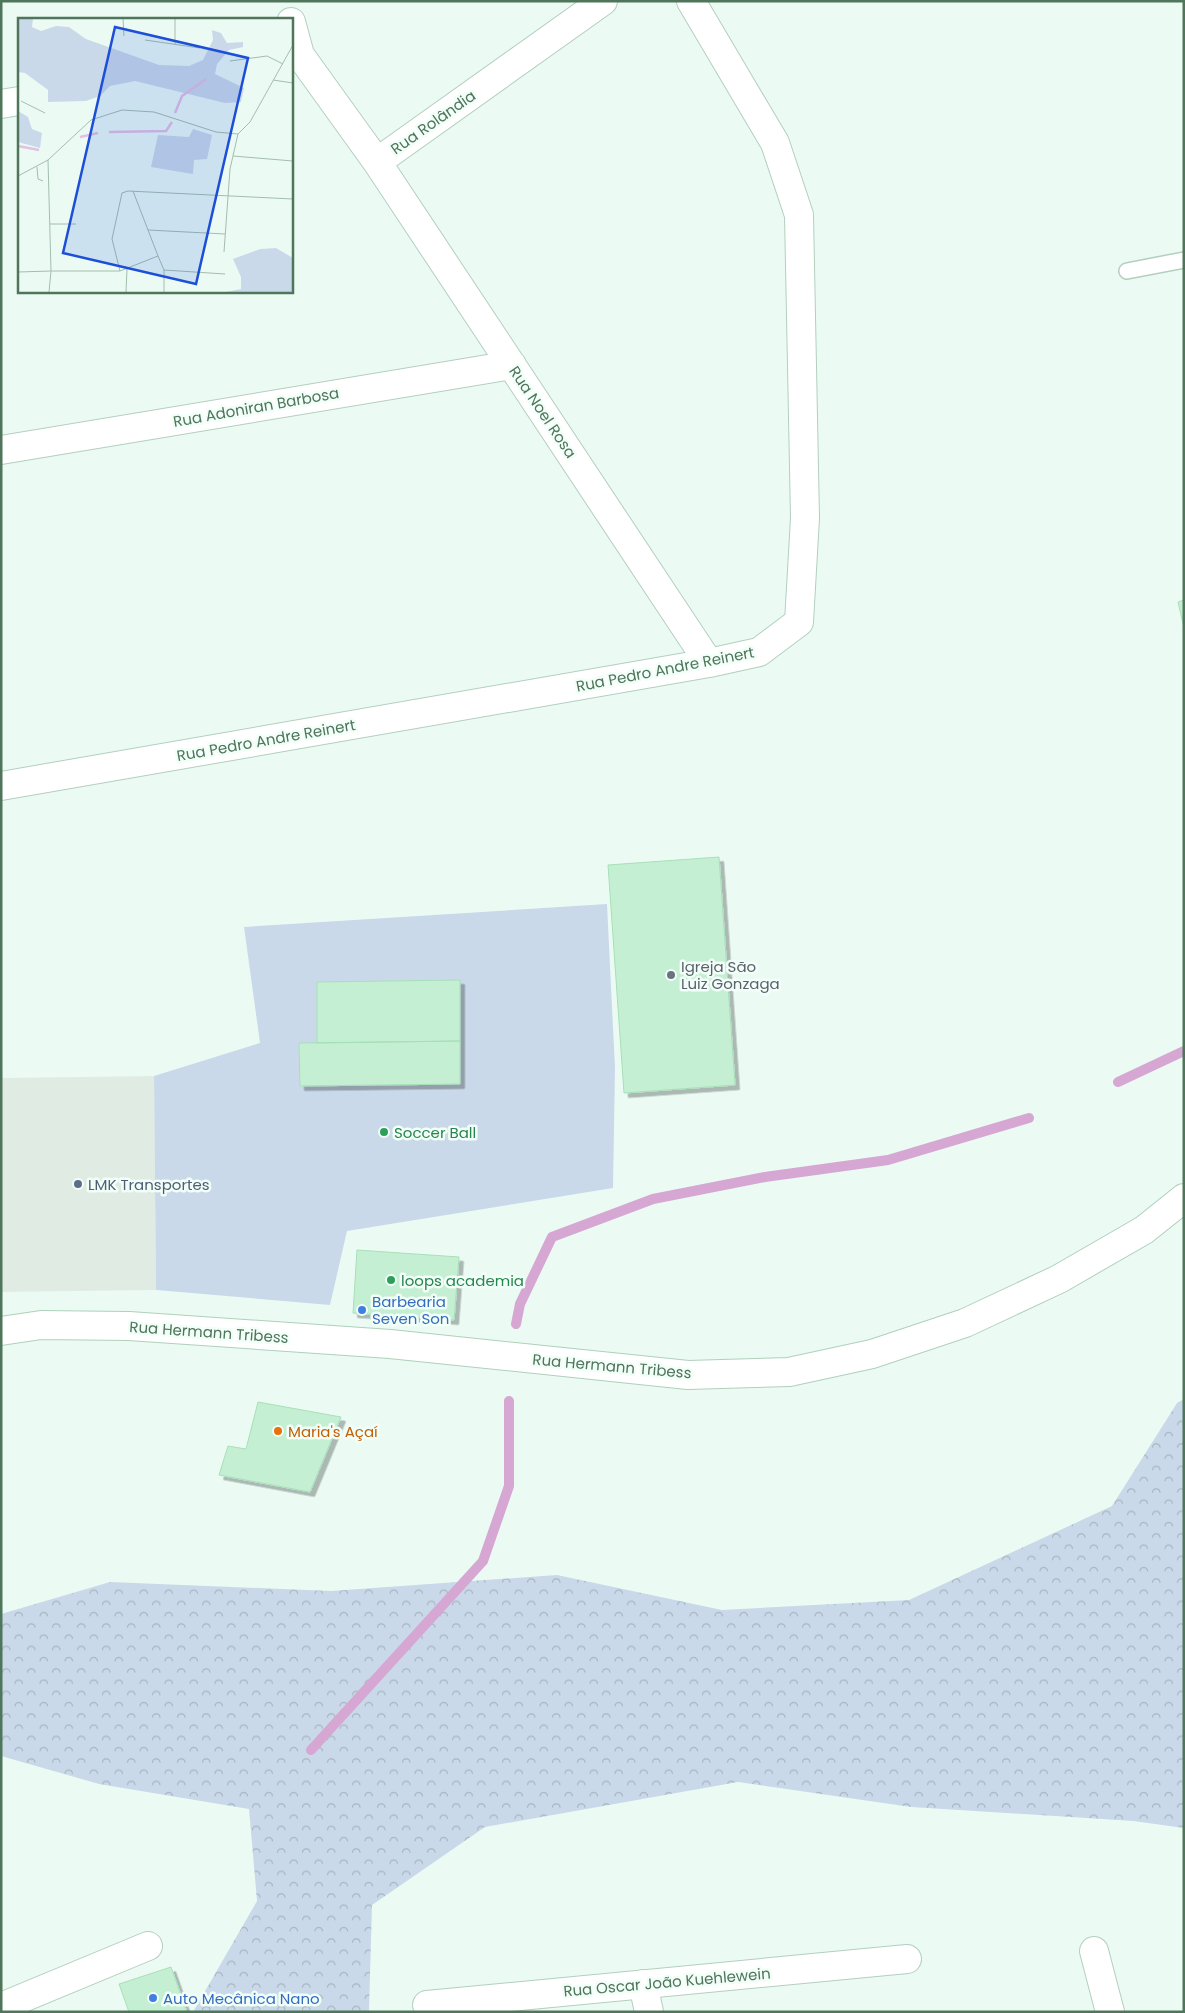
<svg xmlns="http://www.w3.org/2000/svg" width="1185" height="2013" viewBox="0 0 1185 2013" font-family="Poppins,sans-serif">
<style>
.industrial{fill:#e0ebe4}
.forest{fill:url(#forest-crowns)}
.pitch{fill:#cad9e9}
.lines{fill:none;stroke-linecap:round;stroke-linejoin:round}
.stream{stroke:#d5a7d2;stroke-width:10}
.building{fill:#c5efd2;stroke:#a6e0b8;filter:url(#shadow)}
.service-casing{stroke:#b3cfbe;stroke-width:18}
.minor-casing{stroke:#b3cfbe;stroke-width:30}
.secondary-casing{stroke:#afd0bb;stroke-width:30}
.service{stroke:#fff;stroke-width:15}
.minor{stroke:#fff;stroke-width:28}
.secondary{stroke:#fff;stroke-width:28}
.worship-dot{fill:#6b7280;stroke:#f2fef8;stroke-width:2}
.leisure-dot{fill:#2e9e5b;stroke:#f2fef8;stroke-width:2}
.service-dot{fill:#5c6f8a;stroke:#f2fef8;stroke-width:2}
.shop-dot{fill:#3f7fe0;stroke:#f2fef8;stroke-width:2}
.food-dot{fill:#e8710a;stroke:#f2fef8;stroke-width:2}
.labels{text-anchor:middle;dominant-baseline:central;stroke-width:5;stroke-linejoin:round;paint-order:stroke}
.street-label{font-size:15px;fill:#4f755a;stroke:#f2fef8}
.worship-label{font-size:15px;fill:#5b616d;stroke:#f2fef8;text-anchor:start}
.leisure-label{font-size:15px;fill:#27864d;stroke:#f2fef8;text-anchor:start}
.service-label{font-size:15px;fill:#4e5e75;stroke:#f2fef8;text-anchor:start}
.shop-label{font-size:15px;fill:#366cbe;stroke:#f2fef8;text-anchor:start}
.food-label{font-size:15px;fill:#c56008;stroke:#f2fef8;text-anchor:start}
.inset-river{fill:none;stroke:#e4c0e2;stroke-width:2.5}
.inset-road{fill:none;stroke:#a4bdad;stroke-width:1}
.view{fill:#1d4ed8;fill-opacity:0.15;stroke:#1d4ed8;stroke-width:2.5}
.inset-edge{fill:none;stroke:#4f755a;stroke-width:2.5}
</style>
<defs>
<pattern id="forest-crowns" width="20" height="18" patternUnits="userSpaceOnUse" patternTransform="scale(1.25)"><rect width="20" height="18" fill="#cad9e9"/><path d="M2 6a3 3 0 1 1 6 0M12 15a3 3 0 1 1 6 0" fill="none" stroke="#a6b5c0"/></pattern>
<filter id="shadow"><feDropShadow dx="4.5" dy="4.5" stdDeviation="0" flood-color="#0004"/></filter>
</defs>
<rect width="100%" height="100%" fill="#ebfbf4"/>
<path class="industrial" d="M154,1076L156,1290L1,1292V1078Z"/>
<path class="forest" d="M1184,1399V1828L1133,1821L911,1807L738,1782L485,1827L372,1905L369,2012H193L257,1901L249,1809L99,1784L1,1756V1614L110,1582L331,1591L557,1575L722,1610L909,1600L1112,1506L1177,1403Z"/>
<path class="pitch" d="M607,904L615,1068L613,1188L347,1231L330,1305L156,1290L154,1076L260,1043L244,927Z"/>
<g class="lines">
<path class="stream" d="M1118,1082L1184,1051
M516,1324L520,1304L552,1237L653,1199L765,1177L888,1160L1029,1118
M311,1750L483,1561L509,1486V1401"/>
</g>
<path class="building" d="M1184,600V628L1178,602Z
M719,857L735,1085L624,1093L608,865Z
M460,980V1041L317,1043V982Z
M460,1041V1084L300,1086L299,1043Z
M357,1250L459,1257L454,1320L353,1313Z
M258,1402L341,1417L310,1492L219,1475L228,1446L246,1449Z
M171,1967L187,2012H129L119,1984Z"/>
<g class="lines">
<g class="service-casing">
<path id="service" d="M1127,271L1184,260"/>
</g>
<g class="minor-casing">
<path id="minor" d="M291,22L300,55
M291,56L300,55L377,162L603,1
M1,104L19,101
M377,162L709,663
M1,450L512,365
M1,786L709,663L759,652L799,622L805,518L799,215L775,143L691,1
M1094,1951L1110,2012
M643,1984L649,2012
M427,2005L907,1959
M1,2007L148,1946"/>
</g>
<g class="secondary-casing">
<path id="secondary" d="M1,1331L41,1325L129,1326L390,1344L688,1375L789,1372L872,1354L965,1323L1059,1279L1144,1230L1184,1198"/>
</g>
<use href="#service" class="service"/>
<use href="#minor" class="minor"/>
<use href="#secondary" class="secondary"/>
</g>
<circle class="worship-dot" cx="671" cy="975" r="5"/>
<g class="leisure-dot">
<circle cx="384" cy="1132" r="5"/>
<circle cx="391" cy="1280" r="5"/>
</g>
<circle class="service-dot" cx="78" cy="1184" r="5"/>
<g class="shop-dot">
<circle cx="362" cy="1310" r="5"/>
<circle cx="153" cy="1998" r="5"/>
</g>
<circle class="food-dot" cx="278" cy="1431" r="5"/>
<g class="labels">
<g class="street-label">
<text transform="translate(433 122) rotate(-35)">Rua Rolândia</text>
<text transform="translate(256 407) rotate(-10)">Rua Adoniran Barbosa</text>
<text transform="translate(543 412) rotate(56)">Rua Noel Rosa</text>
<text transform="translate(665 669) rotate(-11)">Rua Pedro Andre Reinert</text>
<text transform="translate(266 740) rotate(-10)">Rua Pedro Andre Reinert</text>
<text transform="translate(209 1332) rotate(4)">Rua Hermann Tribess</text>
<text transform="translate(612 1366) rotate(5)">Rua Hermann Tribess</text>
<text transform="translate(667 1982) rotate(-5)">Rua Oscar João Kuehlewein</text>
</g>
<g class="worship-label">
<text x="681" y="966">Igreja São<tspan x="681" dy="17">Luiz Gonzaga</tspan></text>
</g>
<g class="leisure-label">
<text x="394" y="1132">Soccer Ball</text>
<text x="401" y="1280">loops academia</text>
</g>
<g class="service-label">
<text x="88" y="1184">LMK Transportes</text>
</g>
<g class="shop-label">
<text x="372" y="1301">Barbearia<tspan x="372" dy="17">Seven Son</tspan></text>
<text x="163" y="1998">Auto Mecânica Nano</text>
</g>
<g class="food-label">
<text x="288" y="1431">Maria's Açaí</text>
</g>
</g>
<g transform="translate(18 18)">
<rect width="275" height="275" fill="#ebfbf4"/>
<path d="M0,1H15L14,9L23,13L38,8L51,9L68,21L141,47L171,48L185,42L195,22L194,12L203,15L209,25L225,24V29L211,32L199,46L197,56L226,70L223,84L207,85L117,63L92,68L82,78L68,83L30,84V72L7,55L0,54ZM0,93L10,99L14,111L24,115L22,130L0,124ZM258,230L275,240V274H208L223,271V259L215,241L242,231Z" fill="#cad9e9"/>
<path d="M175,111L194,117L189,141L176,142L175,156L133,149L140,117L171,119Z" fill="#cad9e9"/>
<path class="inset-river" d="M157,95L164,78L188,61M91,114L148,113L154,104M62,119L80,115M0,128L21,132"/>
<path class="inset-road" d="M105,1L106,18M157,1V26M127,22L182,30M212,43L249,38L265,46M255,62L275,65M3,83L27,95M215,138L275,143M30,142L33,253H102L140,238L146,252L207,256M19,149L20,161L25,163M0,158L30,142L73,102L104,92L136,94L198,114L220,116L232,104L275,27M115,173L140,238M32,206H58M130,212L207,216M206,234L212,151L220,116M146,252V274M102,253L94,221L104,175L110,173L275,181M0,254L33,253L31,274M108,274L109,251"/>
<path class="view" d="M97,9L230,40L178,266L45,235Z"/>
<rect width="275" height="275" class="inset-edge"/>
</g>
<rect width="1185" height="2013" fill="none" stroke="#4f755a" stroke-width="5"/>
</svg>
